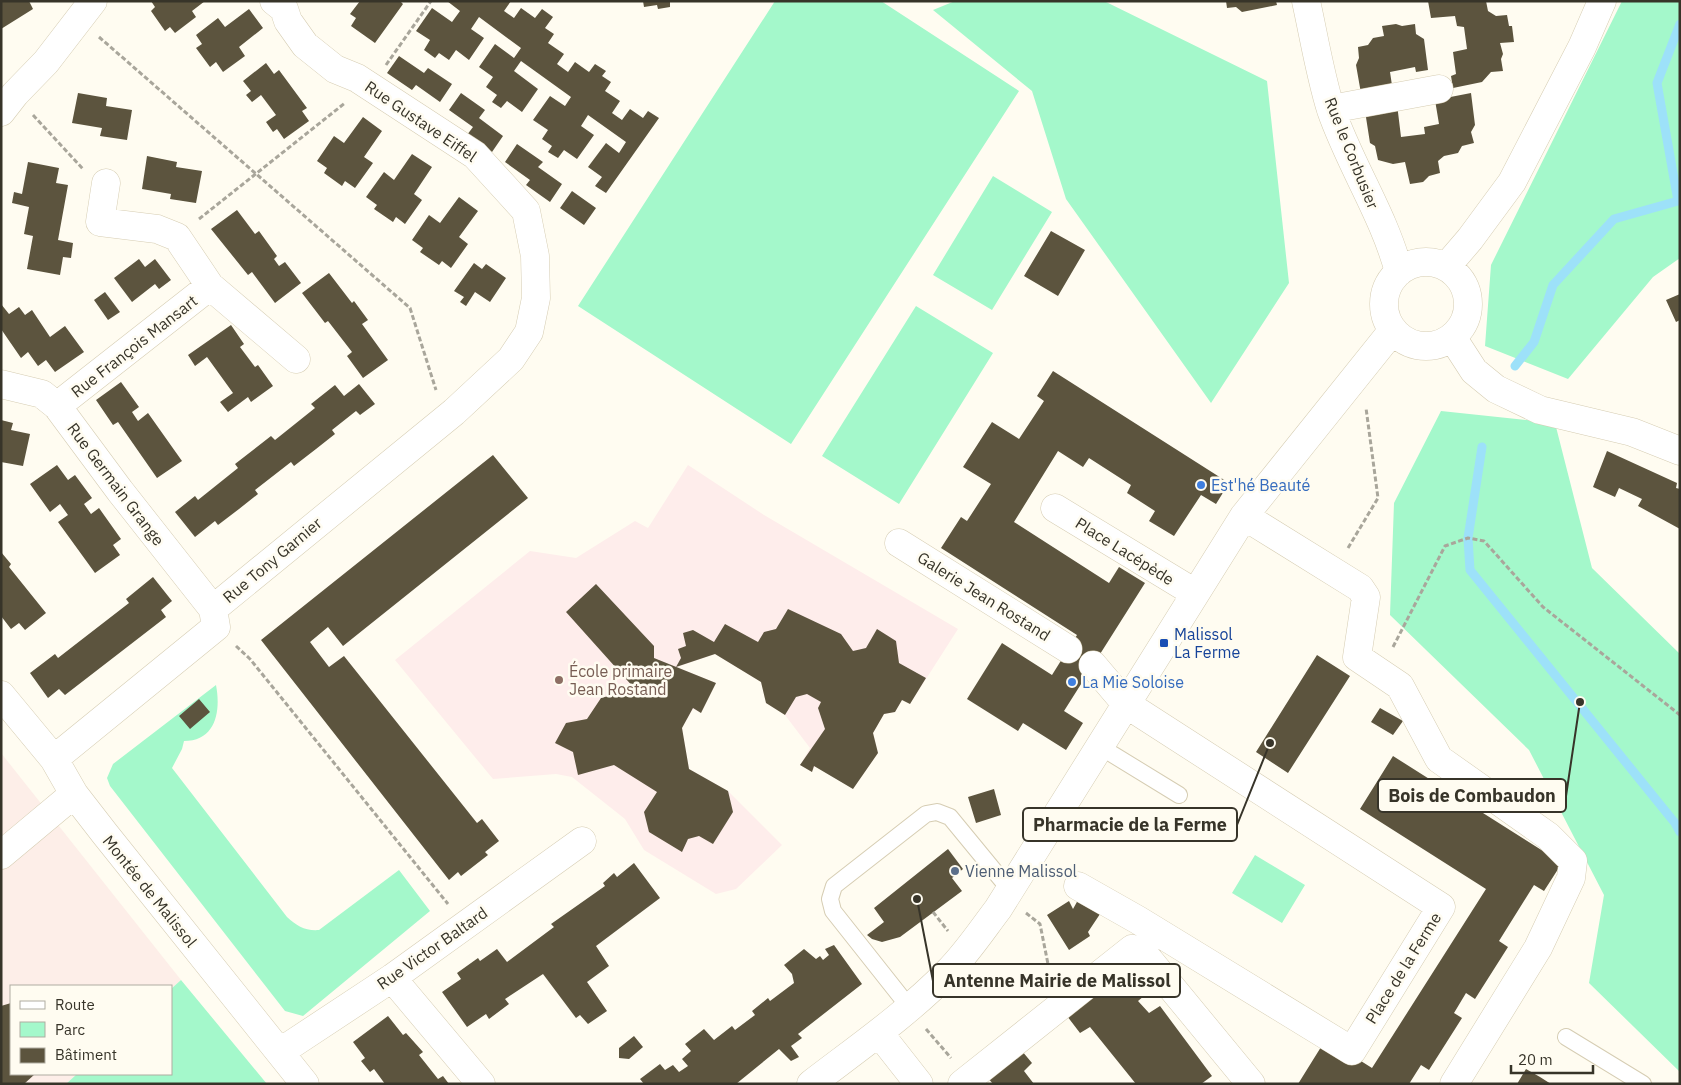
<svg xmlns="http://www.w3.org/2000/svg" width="1681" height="1085" viewBox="0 0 1681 1085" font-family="'IBM Plex Sans',sans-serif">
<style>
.commercial{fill:#fdeee8}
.education{fill:#feedeb}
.green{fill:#a4f8cb}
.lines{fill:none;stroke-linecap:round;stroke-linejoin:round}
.stream{stroke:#9de1f9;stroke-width:9}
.building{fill:#5c543e}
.lane-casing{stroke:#d6cdb3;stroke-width:18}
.street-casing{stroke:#d6cdb3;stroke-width:29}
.path{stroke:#a9a69b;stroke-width:3;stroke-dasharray:5 2.5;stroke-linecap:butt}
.lane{stroke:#fff;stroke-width:16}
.street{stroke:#fff;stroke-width:28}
.shop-dot{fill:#3f7fe0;stroke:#fffcf1;stroke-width:2}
.transit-dot{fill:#1a4fb4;stroke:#fffcf1;stroke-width:2}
.education-dot{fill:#8d6e63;stroke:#fffcf1;stroke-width:2}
.service-dot{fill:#5c6f8a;stroke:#fffcf1;stroke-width:2}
.labels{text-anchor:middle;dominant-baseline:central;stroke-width:5;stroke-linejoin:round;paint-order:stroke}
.street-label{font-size:16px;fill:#373429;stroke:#fffcf1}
.shop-label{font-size:16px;fill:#366cbe;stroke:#fffcf1;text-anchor:start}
.transit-label{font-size:16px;fill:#164399;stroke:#fffcf1;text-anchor:start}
.education-label{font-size:16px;fill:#785e54;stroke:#fffcf1;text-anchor:start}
.service-label{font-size:16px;fill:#4e5e75;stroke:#fffcf1;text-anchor:start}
.leader{fill:none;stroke:#373429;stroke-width:2}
.callout-dot{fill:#373429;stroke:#fffcf1;stroke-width:2}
.callout{fill:#fffcf1;stroke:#373429;stroke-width:2}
.callout-label{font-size:18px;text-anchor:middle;font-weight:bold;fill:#373429}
</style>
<rect width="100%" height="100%" fill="#fffcf1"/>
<path class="commercial" d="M1,753L181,980L171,989V986H11V1074H77L66,1084H1Z"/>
<path class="education" d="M688,465L764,515L958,629L910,704L902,700L895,712L884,714L873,733L878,753L853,789L815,766L812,772L800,765L810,748L785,715L766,703L761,682L715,654L677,667L716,683L701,713L693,709L682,728L689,769L728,791L782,845L736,889L716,894L644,850L625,819L572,777L556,774L493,779L395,660L530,551L576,558L635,521L648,528Z"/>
<path class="green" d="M775,1H881L1019,91L791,444L578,306Z
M955,1H1104L1267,81L1289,283L1211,403L1066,199L1032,91L933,10Z
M1622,1H1680V258L1653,277L1568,379L1485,346L1491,265Z
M993,176L1052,212L992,310L933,275Z
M916,306L993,353L899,504L822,456Z
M1441,411L1555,423L1592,568L1680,654V1072L1589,983L1604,895L1529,750L1390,615L1394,503Z
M216,685C221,711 216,741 184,741L182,749L172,768L287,917C297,926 305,931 319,930L399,870L430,911L303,1016L285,1011L110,786L107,778L113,764Z
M1255,855L1305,885L1282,923L1232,893Z
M181,980L267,1084H66L77,1074H171V989Z"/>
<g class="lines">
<path class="stream" d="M1515,366L1534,342L1553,285L1614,219L1678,201L1657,83L1680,24
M1482,447L1468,538L1470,570L1675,823L1680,832"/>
</g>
<path class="building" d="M1,1H29L33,9L1,29Z
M151,1H205L192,11L196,17L175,33L170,27L165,31L151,11L155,7Z
M360,1H400L403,4L375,43L351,26L356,18L350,14Z
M447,1H511L504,11L514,18L521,8L535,18L542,9L553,17L545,28L554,34L548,43L564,54L557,64L568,72L575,62L589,72L595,64L606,71L602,76L611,82L605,91L620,101L612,113L622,120L630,109L643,118L648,111L659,118L606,193L595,186L602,177L588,167L606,143L619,153L626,142L588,115L581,126L594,135L577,159L564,150L558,158L548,152L552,146L542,139L548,130L533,120L550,96L565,106L571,97L521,61L514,71L538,89L522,112L507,101L501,108L492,102L497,95L486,87L493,77L479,67L495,44L514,58L521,48L479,17L471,29L484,38L469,60L456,50L449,60L439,53L435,58L424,50L430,40L416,31L432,8L452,22L460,11Z
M643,1H670V7L658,9L657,5L644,7Z
M1226,1H1276L1277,5L1242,12L1236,7L1227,8Z
M1428,1H1486L1488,11L1496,16L1507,15L1509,26H1512L1514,42L1500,43L1503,54L1501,59L1503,71L1491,72L1482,82L1453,88L1451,76L1456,74L1453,52L1467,49L1464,27L1457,26L1455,16L1431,18Z
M249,9L263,28L239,47L245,56L223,72L216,62L210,67L196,48L202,44L196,35L218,18L225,27Z
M1396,24L1402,26L1415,24L1416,34L1424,39L1428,70L1416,72L1415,67L1390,72L1393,92L1362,99L1356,65L1359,58L1358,47L1368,45L1373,38L1384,36L1382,26Z
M399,56L424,73L428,68L452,84L440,102L416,85L412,90L387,73Z
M266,63L274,74L279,70L307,108L302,111L309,121L284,139L277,129L273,132L266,122L276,115L261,95L252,102L246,95L251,91L243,81Z
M78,93L107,98L106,106L132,110L127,140L100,136L102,128L72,123Z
M461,93L485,110L479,118L503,136L492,152L467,135L473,127L449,110Z
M1471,93L1475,125L1471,132L1474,143L1462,146L1458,153L1444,156L1438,161L1440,173L1429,176L1423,182L1410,184L1405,162L1393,164L1378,160L1375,146L1370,143L1365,111L1397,104L1401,137L1425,134L1424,127L1439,124L1435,100Z
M363,117L382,131L364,157L373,163L355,188L345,181L342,186L324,173L327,168L317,161L334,136L344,143Z
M517,144L543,162L538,167L562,184L550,202L526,185L530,180L505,162Z
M412,154L432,167L414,194L422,200L405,224L396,217L393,222L374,209L377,205L366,197L384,172L394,180Z
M147,156L177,162L176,167L202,171L196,203L170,199L171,194L142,189Z
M28,162L59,168L56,183L68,185L58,240L73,243L71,258L63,257L60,275L27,269L33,236L24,234L29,207L12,203L14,192L22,194Z
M572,191L596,208L584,225L560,208Z
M459,197L478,211L459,237L468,244L451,268L442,261L439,265L420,252L423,248L412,240L429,215L440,223Z
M237,210L255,234L259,231L277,256L274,259L279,266L285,262L301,283L275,303L252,272L248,275L211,229Z
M1051,231L1085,250L1058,296L1024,276Z
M139,259L145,267L155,259L171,280L159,289L155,284L132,302L114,278Z
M474,263L482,269L486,264L506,278L490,302L475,292L466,306L460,302L464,297L454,291Z
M329,273L352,303L354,301L368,320L362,324L388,360L363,378L347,356L352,352L328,321L325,323L302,293Z
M105,292L120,312L108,320L94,300Z
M1680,294V320L1676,322L1666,300Z
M1,304L9,314L19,307L25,315L32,310L50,337L65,326L84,352L55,372L46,360L38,366L28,352L21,358L1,329Z
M231,325L244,344L240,347L255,367L258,365L273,386L251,402L248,397L228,412L220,402L233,393L207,357L195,366L188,355Z
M1053,371L1229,483L1216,504L1201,495L1174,536L1149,521L1155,511L1127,493L1131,485L1089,458L1083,467L1058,451L1014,522L1109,583L1119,567L1145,583L1064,711L1083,723L1066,750L1023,723L1018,731L967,699L1002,643L1052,675L1077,635L941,548L961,517L967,521L991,484L963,467L992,422L1019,439L1044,401L1037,396Z
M121,382L139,407L132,412L138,421L148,413L182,461L157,478L118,422L113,425L96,400Z
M359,384L375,404L360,415L356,411L332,430L335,434L316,449L294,466L291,462L255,490L258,494L239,509L218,525L215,521L195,537L175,512L195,496L198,500L238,468L235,464L271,436L275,440L315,408L311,404L335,385L344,396Z
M1,420L13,423L11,430L30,434L23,466L1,462Z
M1607,451L1677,483L1676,488L1680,489V529L1638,506L1642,499L1619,488L1615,497L1593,487Z
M493,455L528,498L343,646L328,627L310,642L329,667L344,656L477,823L482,819L499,841L485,852L488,855L461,876L458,872L449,880L261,640Z
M57,465L68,480L75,475L92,498L84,504L91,514L99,508L121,539L113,545L120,555L95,573L58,522L68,515L60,504L50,512L30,484Z
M1,552L11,564L9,567L46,613L25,630L19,623L11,629L1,616Z
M153,577L172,601L161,610L166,617L65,695L59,689L48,698L30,673L55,654L58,658L76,644L129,603L126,599Z
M596,584L654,646V658L716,683L701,713L693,708L682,728L689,769L728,791L733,812L713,844L699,836L688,839L682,852L649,832L644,812L657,792L614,765L578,775L573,752L555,743L566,723L587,719L601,698L635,689L566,612Z
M788,609L841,634L853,651L866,648L877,629L896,641L899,663L926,678L910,704L902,700L895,712L884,714L873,733L878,753L853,789L814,766L812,772L800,765L825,729L818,708L821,702L807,694L796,697L785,715L766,703L761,682L715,654L676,667L681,658L678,649L686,646L683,633L693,630L714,642L725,624L758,642L764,632L776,629Z
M1317,655L1350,676L1288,773L1256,752Z
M199,699L210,712L190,729L179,716Z
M1380,708L1403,721L1393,735L1371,722Z
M1393,756L1562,863L1544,891L1534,885L1499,941L1508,947L1475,999L1466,993L1454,1013L1462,1018L1429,1070L1421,1065L1409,1084H1298L1326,1039L1372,1068L1486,889L1360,809Z
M994,789L1001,815L976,823L968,797Z
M948,849L963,869L952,878L962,891L900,937L882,942L872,939L867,935L884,922L874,908Z
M634,863L660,898L596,946L609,966L587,982L607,1011L588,1024L580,1015L576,1018L543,974L505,999L509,1004L489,1019L486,1014L467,1027L442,992L461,979L457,973L478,958L480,961L497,949L507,962L554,927L551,924L605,886L603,883L614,873L617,877Z
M1078,900L1100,914L1088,932L1090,936L1069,950L1047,915L1069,901L1073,909Z
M834,945L862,984L798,1034L802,1038L791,1046L799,1057L791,1061L779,1049L736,1084H644L640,1079L660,1064L665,1070L673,1065L679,1072L688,1066L682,1059L691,1051L685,1044L704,1029L714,1040L732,1026L735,1030L755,1015L752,1011L768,998L770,1001L794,983L792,974L784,965L804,949L816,959L820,956L823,960L829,955L825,949Z
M1124,972L1144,996L1138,1001L1149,1013L1160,1006L1212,1076L1201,1084H1136L1090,1027L1080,1033L1067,1016Z
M11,1003V1074H35L24,1084H1V1006Z
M388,1016L403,1035L406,1033L423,1052L419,1055L438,1079L443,1076L449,1084H385L374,1069L370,1072L361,1061L365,1058L353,1042Z
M634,1036L643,1047L629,1059L619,1058V1048Z
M1022,1051L1032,1063L1024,1071L1034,1084H993L988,1078Z
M1526,1069L1540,1077L1551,1084H1517Z"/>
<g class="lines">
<g class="lane-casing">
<path id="lane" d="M1099,746L1179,795
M909,1007L833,911L830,899L834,886L926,814L937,812L950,817L1010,890
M1566,1037L1643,1084"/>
</g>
<g class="street-casing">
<path id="street" d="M1306,1C1314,37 1320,75 1331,110C1350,165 1384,215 1399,272
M1331,109L1439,89
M1,112L15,94L46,62L93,1
M106,183L100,222L157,229L177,237L210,286L296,359
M1384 304a42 42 0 1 1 84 0a42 42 0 1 1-84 0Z
M1446,267L1470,239L1512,182L1582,47L1602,1
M1452,337L1474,371L1496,389L1540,410L1632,432L1680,451
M1,384L42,394L57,406L120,491L213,609
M57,406L210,286
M1055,508L1195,593
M1244,516L1360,588L1366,597L1357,657L1400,686L1439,759L1548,836L1573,861L1571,878L1538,948L1454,1084
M899,543L1068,649
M1,695L54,759L74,794L105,834L305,1084
M54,759L216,627L213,609L454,412L511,359L529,332L536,298L535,256L526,211L507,190L475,155L357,78L335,69L305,45L288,21L284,9L274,1
M1,855L74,794
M1078,886L1138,920L1352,1051L1441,907L1126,704L1093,665
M392,978L481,1084
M879,1033L919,1084
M280,1052L392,978L582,841
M811,1084C858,1048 907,1014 948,972C967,953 982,930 998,909L1244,516L1393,330
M962,1084L1132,949L1144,954L1251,1084"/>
</g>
<path class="path" d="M99,37L410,308L436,390
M386,65L431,1
M33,115L83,169
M199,219L345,103
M1348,548L1378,498L1366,408
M236,646L250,659L448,904
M1393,647L1445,546L1468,538L1484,541L1543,607L1680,715
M933,912L948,931
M1026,913L1040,924L1051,979
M926,1029L951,1058"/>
<use href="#lane" class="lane"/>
<use href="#street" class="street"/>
</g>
<g class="shop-dot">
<circle cx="1201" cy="485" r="5"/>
<circle cx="1072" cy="682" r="5"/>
</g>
<rect class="transit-dot" x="1159" y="638" width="10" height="10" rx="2.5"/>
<circle class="education-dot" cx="559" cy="680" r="5"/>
<circle class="service-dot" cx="955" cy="871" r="5"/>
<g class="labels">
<g class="street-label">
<text transform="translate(421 121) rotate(34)">Rue Gustave Eiffel</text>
<text transform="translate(1352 153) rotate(68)">Rue le Corbusier</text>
<text transform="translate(134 346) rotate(-38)">Rue François Mansart</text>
<text transform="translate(116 484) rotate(53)">Rue Germain Grange</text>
<text transform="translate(1125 551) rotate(32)">Place Lacépède</text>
<text transform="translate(272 560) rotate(-40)">Rue Tony Garnier</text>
<text transform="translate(984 596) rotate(32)">Galerie Jean Rostand</text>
<text transform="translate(150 891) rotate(51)">Montée de Malissol</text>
<text transform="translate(432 948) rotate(-35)">Rue Victor Baltard</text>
<text transform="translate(1403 968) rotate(-58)">Place de la Ferme</text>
</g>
<g class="shop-label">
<text x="1211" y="485">Est'hé Beauté</text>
<text x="1082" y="682">La Mie Soloise</text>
</g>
<g class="transit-label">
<text x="1174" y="634">Malissol<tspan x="1174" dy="18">La Ferme</tspan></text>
</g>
<g class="education-label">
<text x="569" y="671">École primaire<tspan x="569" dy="18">Jean Rostand</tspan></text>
</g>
<g class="service-label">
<text x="965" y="871">Vienne Malissol</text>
</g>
</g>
<path class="leader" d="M1580 702L1566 796M1270 743L1237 825M917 899L933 981"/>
<g class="callout-dot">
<circle cx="1580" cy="702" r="5"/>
<circle cx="1270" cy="743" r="5"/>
<circle cx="917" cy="899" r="5"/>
</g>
<g class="callout">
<rect x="1378" y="779" width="188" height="33" rx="5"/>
<rect x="1023" y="808" width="214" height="33" rx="5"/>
<rect x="933" y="964" width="247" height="33" rx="5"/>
</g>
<g class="callout-label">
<text x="1472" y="802">Bois de Combaudon</text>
<text x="1130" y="831">Pharmacie de la Ferme</text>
<text x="1057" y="987">Antenne Mairie de Malissol</text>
</g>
<rect width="1681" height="1085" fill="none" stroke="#373429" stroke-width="5"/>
<rect x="10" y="985" width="162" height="90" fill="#fffcf1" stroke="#afaca1"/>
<rect x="20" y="1001" width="25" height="8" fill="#ffffff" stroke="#afaca1"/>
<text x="55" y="1010" font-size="15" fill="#373429">Route</text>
<rect x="20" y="1022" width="25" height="15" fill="#a4f8cb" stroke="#afaca1"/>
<text x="55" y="1035" font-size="15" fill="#373429">Parc</text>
<rect x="20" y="1048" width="25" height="15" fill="#5c543e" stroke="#afaca1"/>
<text x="55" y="1060" font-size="15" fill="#373429">Bâtiment</text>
<path d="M1511 1065v8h82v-8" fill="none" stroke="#373429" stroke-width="2.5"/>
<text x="1518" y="1065" font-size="15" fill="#373429" stroke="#fffcf1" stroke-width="4" paint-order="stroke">20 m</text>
</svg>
